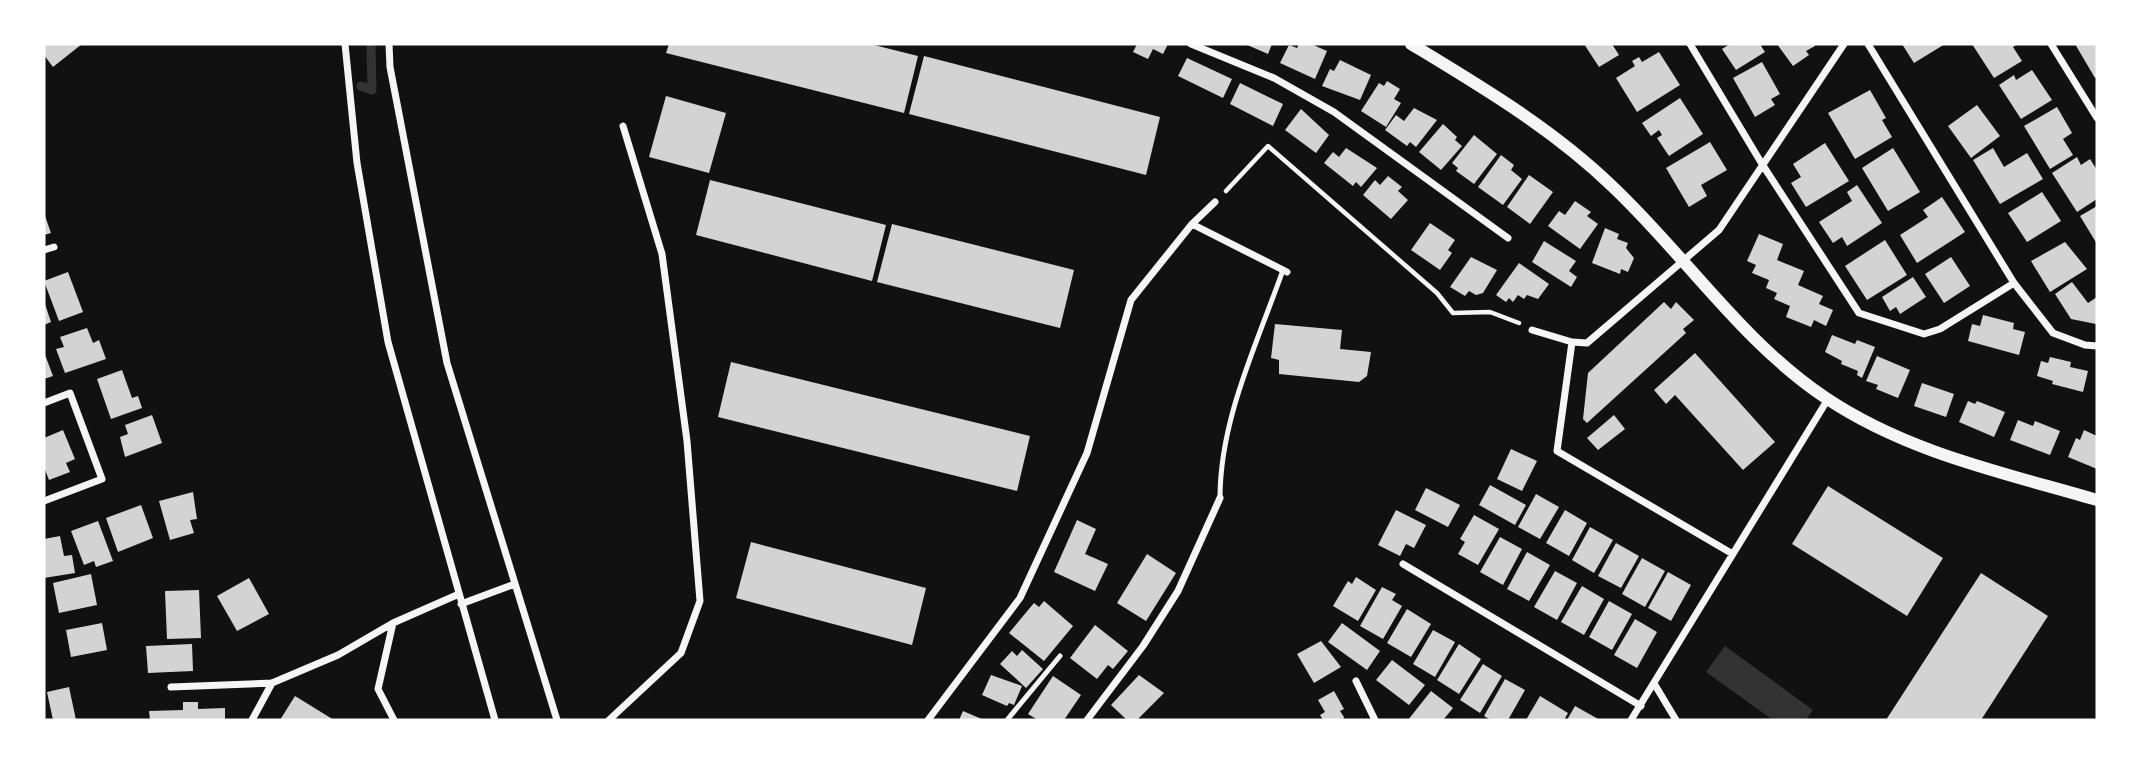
<svg xmlns="http://www.w3.org/2000/svg" width="2141" height="764" viewBox="0 0 2141 764" font-family="'PT Sans Narrow',sans-serif">
<style>
.water{fill:#333}
.lines{fill:none;stroke-linecap:round;stroke-linejoin:round}
.stream{stroke:#333;stroke-width:9}
.building{fill:#d3d3d3}
.path{stroke:#f5f5f5;stroke-width:4.5}
.service{stroke:#f5f5f5;stroke-width:5}
.minor{stroke:#f5f5f5;stroke-width:7}
.tertiary{stroke:#f5f5f5;stroke-width:12}
</style>
<rect width="100%" height="100%" fill="#111"/>
<path class="water" d="M1725,646L1813,710L1806,720H1773L1706,672Z"/>
<g class="lines">
<path class="stream" d="M361,86L372,90L371,44"/>
</g>
<path class="building" d="M44,44H82L53,67L44,55Z
M669,44H870L918,56L904,113L666,53Z
M1137,44H1168L1163,54L1153,49L1148,59L1133,52Z
M1245,44H1272L1268,54Z
M1299,44H1311L1327,51L1315,79L1280,63L1289,45L1297,48Z
M1584,44H1612L1619,55L1599,67Z
M1730,44H1764L1761,46L1765,52L1736,70L1722,49Z
M1777,44H1813L1815,46L1806,51L1809,55L1793,66Z
M1902,44H1945L1914,63Z
M1972,44H2018L2013,47L2022,61L1994,78Z
M2075,44H2097V77L2095,78Z
M1659,52L1680,85L1637,112L1616,78L1635,66L1632,61L1639,57L1642,62Z
M924,56L1160,117L1146,175L909,114Z
M1187,58L1232,79L1223,98L1178,76Z
M1340,60L1371,75L1360,100L1322,86L1330,69L1334,71Z
M1762,62L1780,94L1771,99L1775,105L1755,117L1733,78Z
M2032,70L2052,100L2021,119L1999,85L2014,75L2016,80Z
M1387,81L1400,89L1394,99L1401,103L1386,127L1361,111L1379,83L1384,86Z
M1240,83L1283,104L1273,126L1230,104Z
M1870,90L1886,118L1882,120L1892,137L1855,159L1828,113Z
M666,96L726,113L709,173L649,157Z
M1680,98L1703,134L1669,156L1657,138L1662,135L1659,130L1651,136L1642,123Z
M1977,105L2000,136L1971,158L1948,126Z
M2057,107L2072,133L2063,139L2073,155L2050,169L2024,126Z
M1414,108L1437,120L1416,147L1410,142L1407,146L1385,130L1396,115L1404,121Z
M1301,109L1329,135L1316,153L1285,130Z
M1443,124L1457,137L1455,140L1462,146L1441,170L1419,152Z
M1474,135L1497,154L1474,184L1456,171L1458,168L1452,163Z
M1710,142L1727,170L1701,185L1707,196L1689,207L1666,168Z
M1825,143L1849,181L1806,207L1791,183L1801,177L1793,164Z
M1346,148L1377,168L1361,187L1356,182L1353,186L1324,163L1333,152L1339,157Z
M1893,148L1920,192L1888,211L1862,168Z
M1993,148L2004,167L2027,153L2043,179L2000,204L1973,160Z
M1501,155L1514,165L1511,170L1522,179L1503,205L1478,187Z
M2077,157L2081,165L2090,159L2097,170V199L2077,212L2052,173Z
M1529,175L1553,192L1530,224L1507,207Z
M1388,176L1402,187L1398,191L1408,200L1391,219L1363,195L1375,180L1380,185Z
M710,180L886,225L872,281L696,235Z
M1857,185L1882,223L1847,246L1842,237L1833,243L1819,222L1852,201L1847,192Z
M2042,192L2061,221L2027,242L2008,213Z
M1942,197L1965,232L1917,263L1900,235L1928,217L1923,210Z
M1575,201L1591,212L1587,216L1598,224L1580,249L1548,226L1559,211L1565,215Z
M2097,206V244L2080,216Z
M44,213L51,233L44,235Z
M1430,223L1455,240L1448,250L1452,253L1440,270L1411,250Z
M892,224L1074,270L1060,328L877,282Z
M1605,228L1619,234L1617,239L1628,243L1626,248L1634,258L1628,272L1621,269L1620,274L1592,263Z
M1759,234L1783,244L1777,260L1804,271L1798,285L1823,296L1819,304L1833,310L1826,326L1814,320L1811,327L1786,317L1790,306L1774,299L1777,293L1766,288L1769,280L1752,273L1756,265L1747,261Z
M1885,240L1907,275L1867,300L1845,266Z
M1544,241L1576,261L1569,271L1577,277L1571,287L1532,262Z
M2065,242L2087,269L2050,292L2031,261Z
M1471,257L1497,270L1483,293L1476,295L1469,291L1465,296L1450,287Z
M1951,257L1970,286L1944,303L1925,274Z
M1519,263L1549,284L1538,299L1527,295L1524,299L1518,295L1513,302L1509,298L1506,302L1496,295Z
M68,272L83,312L59,321L44,281Z
M1913,277L1926,297L1900,314L1896,307L1890,311L1882,297Z
M2072,282L2088,303L2097,297L2096,324L2071,319L2055,294Z
M44,301L51,322L44,325Z
M1664,302L1671,309L1676,302L1694,320L1683,329L1686,333L1587,423L1583,419L1588,373Z
M1983,315L2014,323L2013,329L2025,332L2019,355L1968,341L1972,324L1980,326Z
M1275,324L1342,330L1340,349L1371,352L1367,376L1359,382L1279,374V360L1271,358Z
M87,328L93,343L99,340L106,359L65,373L56,349L64,347L60,337Z
M1832,335L1855,344L1857,340L1875,347L1862,378L1857,375L1858,371L1841,364L1842,361L1825,352Z
M44,352L53,376L44,379Z
M1695,353L1775,442L1743,470L1675,395L1666,404L1654,390Z
M1877,356L1910,370L1898,398L1876,389L1878,385L1866,381Z
M2050,357L2071,362L2070,367L2088,371L2083,392L2052,384L2053,381L2037,376L2041,361L2048,363Z
M731,362L1030,436L1017,491L718,417Z
M122,370L132,398L138,396L142,408L111,419L97,379Z
M1922,383L1954,394L1946,417L1914,406Z
M1968,401L1975,404L1977,401L2005,412L1994,437L1959,422Z
M152,415L162,443L125,457L120,437L128,434L125,425Z
M1614,415L1625,429L1598,450L1587,438Z
M2018,420L2033,426L2035,421L2060,431L2050,455L2010,440Z
M63,430L75,459L66,463L70,472L49,480L44,467V438Z
M2084,430L2097,436V469L2068,457L2076,438L2080,440Z
M1511,449L1537,461L1522,491L1497,479Z
M1490,485L1526,505L1515,525L1479,505Z
M1828,486L1943,558L1907,616L1792,544Z
M1426,488L1460,505L1448,527L1415,510Z
M193,492L197,519L190,520L194,533L170,540L159,501Z
M1536,494L1559,507L1540,539L1518,527Z
M141,505L153,538L118,552L106,518Z
M1396,510L1426,525L1414,548L1406,544L1400,556L1378,545Z
M1565,510L1587,523L1569,556L1546,543Z
M1474,515L1499,529L1478,565L1458,554L1465,542L1460,539Z
M1077,520L1096,529L1085,554L1108,564L1095,591L1054,572Z
M98,521L113,561L96,567L94,561L84,565L71,531Z
M1590,527L1613,540L1594,573L1572,560Z
M60,536L64,556L72,555L75,573L44,578V539Z
M1500,537L1522,549L1503,585L1480,572Z
M751,542L926,588L912,645L736,598Z
M1616,543L1639,556L1621,588L1598,576Z
M1527,552L1550,565L1529,601L1507,589Z
M1147,554L1176,573L1146,621L1117,603Z
M1642,558L1665,571L1645,607L1622,594Z
M1555,571L1577,583L1557,620L1534,607Z
M1668,572L1691,585L1671,621L1648,608Z
M1981,573L2048,616L1981,720H1886Z
M91,574L97,605L59,613L53,583Z
M1356,577L1376,590L1358,621L1333,606L1348,581L1352,584Z
M249,578L269,614L237,631L217,596Z
M1582,586L1604,599L1584,635L1561,622Z
M1382,587L1396,594L1392,600L1402,606L1383,639L1360,626Z
M199,590L201,638L167,639L165,591Z
M1044,601L1073,626L1044,661L1009,633L1034,603L1039,607Z
M1609,601L1632,614L1612,650L1589,637Z
M1407,609L1431,624L1411,657L1387,643Z
M1635,619L1657,632L1637,668L1614,655Z
M102,623L107,650L71,657L66,630Z
M1342,623L1380,651L1367,670L1328,642Z
M1095,625L1128,651L1113,669L1108,665L1097,679L1070,658Z
M1433,630L1455,642L1435,677L1413,664Z
M1321,641L1341,667L1314,683L1297,654Z
M192,644L193,671L148,673L146,646Z
M1459,644L1481,659L1459,694L1437,680Z
M1022,650L1043,669L1026,688L1000,664L1012,651L1017,656Z
M1392,660L1425,685L1409,705L1376,680Z
M1483,664L1502,676L1480,713L1460,700Z
M991,675L1022,686L1014,705L1009,703L1007,706L982,695Z
M1139,675L1164,693L1137,720H1127L1111,705Z
M1053,676L1081,695L1064,720H1038L1028,714Z
M1505,679L1525,690L1508,720H1491L1484,716Z
M69,687L76,720H53L47,692Z
M1334,691L1344,709L1340,711L1344,717L1343,720H1323L1320,715L1325,712L1318,700Z
M1431,691L1453,708L1443,720H1408Z
M295,696L334,720H280Z
M1540,696L1568,713L1564,720H1526Z
M183,702H198V709L225,708V720H150L149,711L183,710Z
M1575,706L1600,720H1567Z
M963,711L984,720H959Z"/>
<g class="lines">
<path class="path" d="M1226,191L1268,146L1437,293L1453,313L1490,312L1519,323"/>
<path class="service" d="M1220,498C1220,419 1257,344 1283,270
M1007,720L1060,656"/>
<path class="minor" d="M345,44L357,163L388,342L495,720
M389,44L390,67L447,363L557,720
M1191,44L1274,78L1334,112L1508,238
M1690,44L1762,164L1859,313L1924,334L1940,329L2014,283
M1868,44L2014,283L2053,333L2085,345L2097,346
M2051,44L2097,118
M1192,224L1287,272
M44,250L54,247
M1532,330L1572,342
M44,403L70,393L102,479L44,501
M1731,553L1557,451L1572,342L1587,343L1719,230L1844,44
M1403,564L1641,706
M461,604L515,584
M393,623L378,689L394,720
M1356,681L1375,720
M1655,685L1676,720
M171,687L272,683L338,655L393,623L459,594
M252,720L272,683
M609,720L681,653L700,601L687,441L662,254L623,126
M928,720L1020,598L1087,453L1131,300L1192,224L1215,202
M1087,720L1143,646L1178,591L1220,498
M1631,720L1828,399"/>
<path class="tertiary" d="M1411,44C1482,87 1553,129 1613,187C1685,255 1743,343 1826,398C1908,453 2005,473 2097,500"/>
</g>
<rect width="2141" height="764" fill="none" stroke="#ffffff" stroke-width="91"/>
</svg>
